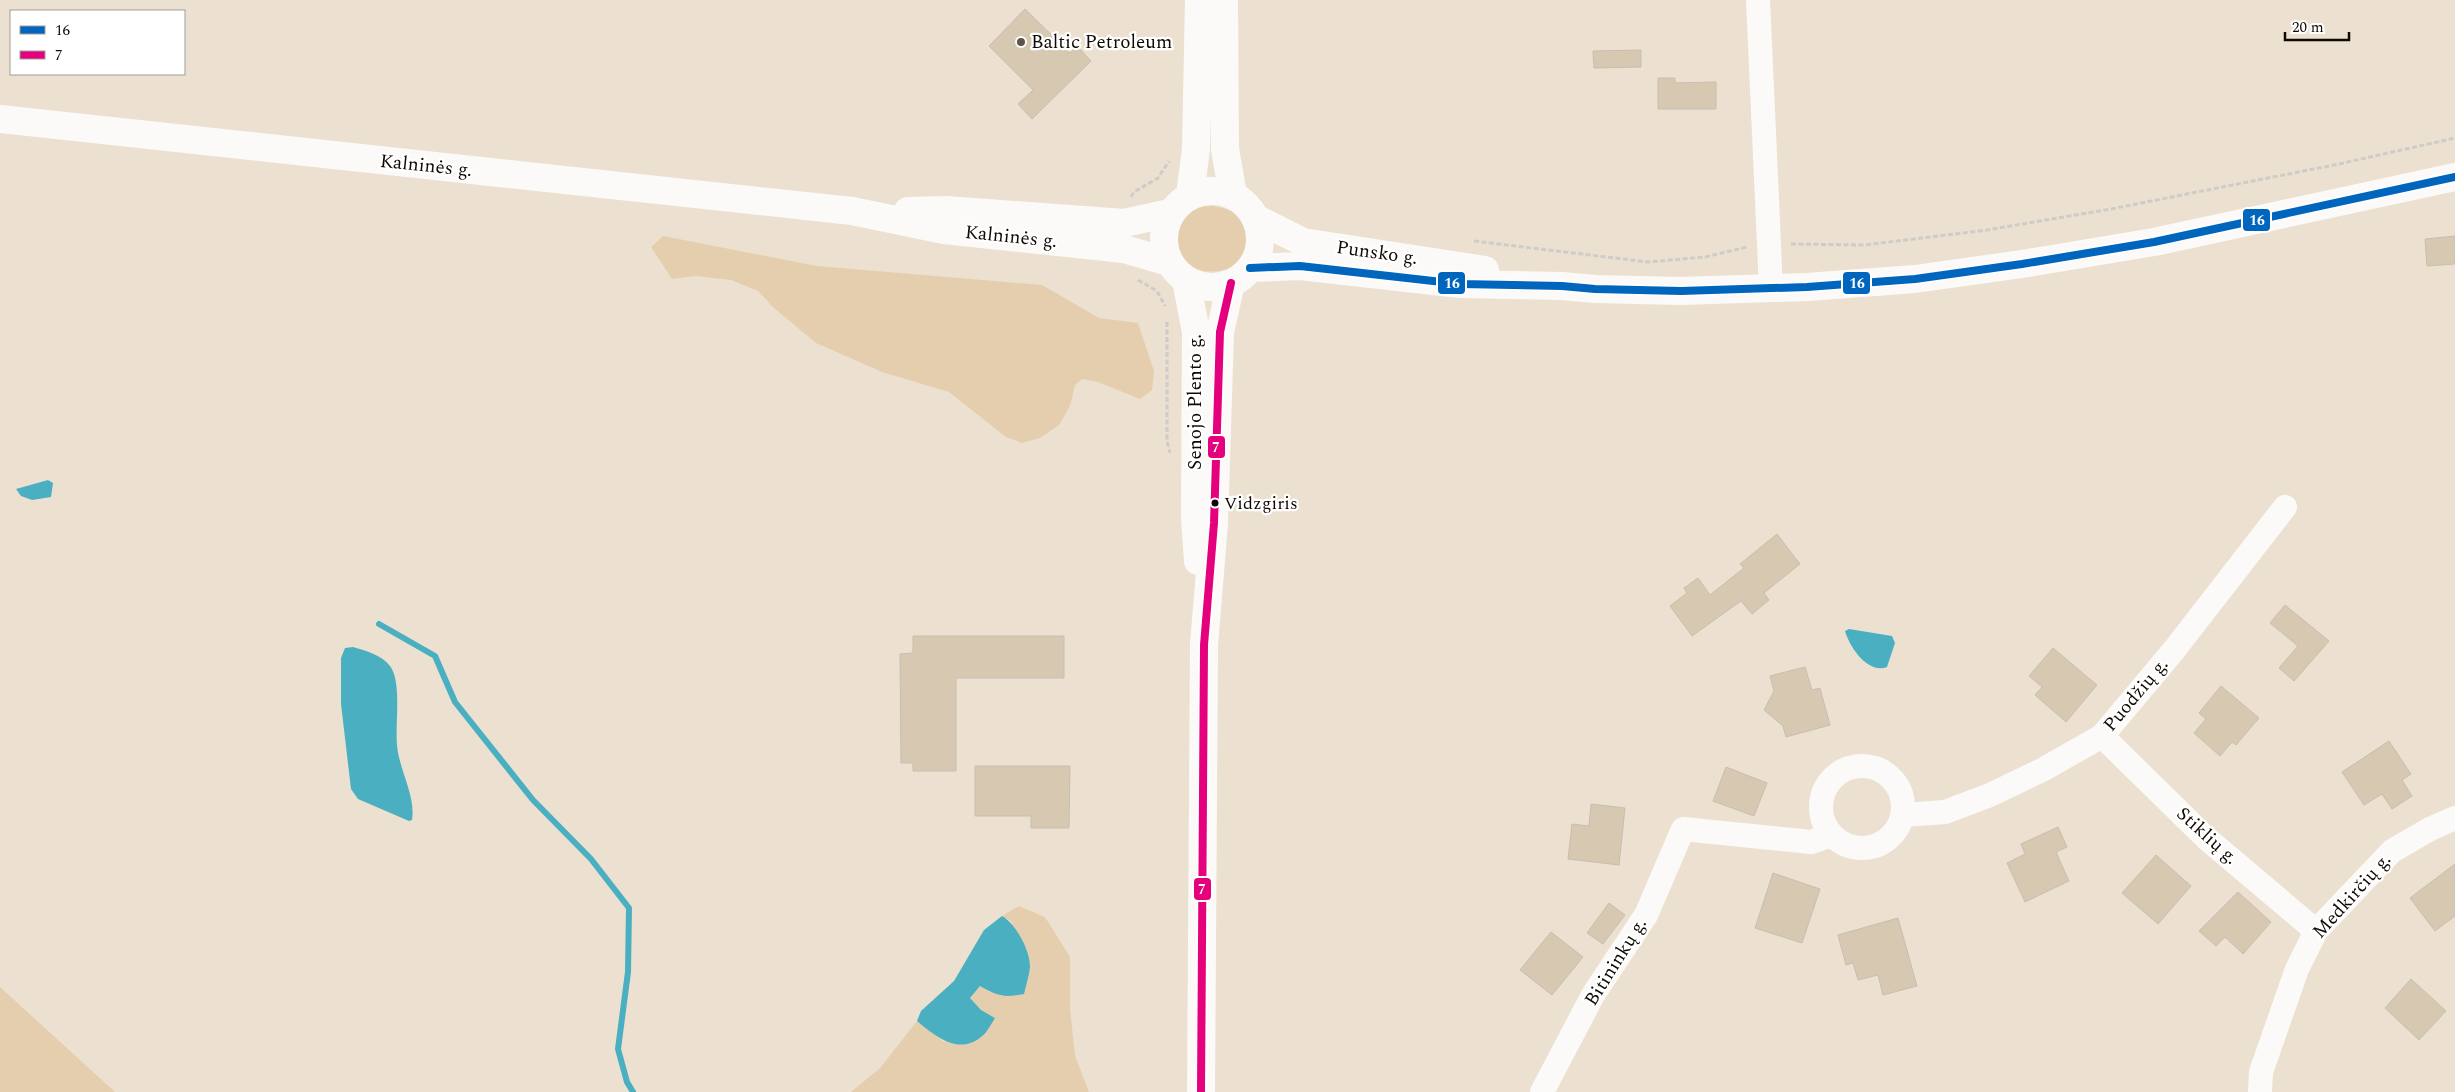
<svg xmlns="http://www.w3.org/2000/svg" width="2455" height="1092" viewBox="0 0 2455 1092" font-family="Spectral,serif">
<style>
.green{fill:#e5cead}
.water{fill:#4aafc1}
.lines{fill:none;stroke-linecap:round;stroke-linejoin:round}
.stream{stroke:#4aafc1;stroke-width:6}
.building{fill:#d7c8b1;stroke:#c7beb1}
.path{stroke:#cfccc7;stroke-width:3;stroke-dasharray:5 2.5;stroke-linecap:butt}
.street{stroke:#fcfaf8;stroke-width:24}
.primary{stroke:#fcfaf8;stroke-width:28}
.bus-1-casing{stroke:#fff;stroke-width:11}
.bus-2-casing{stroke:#fff;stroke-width:11}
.bus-1{stroke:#0065bd;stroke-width:8}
.bus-2{stroke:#e5007d;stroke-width:8}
.poi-dot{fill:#5e554a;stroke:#fff;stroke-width:2}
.bus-dot{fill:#110a02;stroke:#fff;stroke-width:2}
.labels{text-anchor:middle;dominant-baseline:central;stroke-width:4.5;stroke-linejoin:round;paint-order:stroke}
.bus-label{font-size:18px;fill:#110a02;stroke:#fff;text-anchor:start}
.poi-label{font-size:19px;fill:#110a02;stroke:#fff;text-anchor:start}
.street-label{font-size:19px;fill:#110a02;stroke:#fff}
.line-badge{stroke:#fff;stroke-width:2}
.badge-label{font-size:14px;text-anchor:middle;font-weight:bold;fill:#fff}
</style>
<rect width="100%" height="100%" fill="#ece1d0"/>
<path class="green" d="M1212,206C1228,208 1242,213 1248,229C1266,273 1189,288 1173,249C1168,238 1171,229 1178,220C1187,209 1198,207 1212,206Z
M663,236L817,266L1042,285L1099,318L1138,323L1154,371L1152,390L1140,399L1098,382L1082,379L1075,385L1070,406L1059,425L1040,438L1022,443L1006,437L949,392L882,372L816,343L774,308L758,291L731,280L696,276L672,279L651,247Z
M1019,906L1045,917L1070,957V1008L1075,1056L1089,1092H851L880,1068L917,1021L944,1042L995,1018L981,1010L970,998L980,986L992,993L1012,922L1002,916Z
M0,987L115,1092H0Z"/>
<path class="water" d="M48,480L53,483L51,497L32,500L21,496L16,489Z
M1849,629L1892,636L1895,643L1887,667C1868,674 1850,648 1845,631Z
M353,647C366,651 382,655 390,666C402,682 395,723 397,745C399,770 416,796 412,820L409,821L358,799L351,789L341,704V658L345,648Z
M1002,916C1016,924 1030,950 1030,967C1029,976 1026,985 1024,994C1004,998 998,996 980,986L970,998L981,1010L995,1018C991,1024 987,1033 981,1037C958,1056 934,1035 917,1021L921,1011L954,981L984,930Z"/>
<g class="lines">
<path class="stream" d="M379,624L435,656L455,702L533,800L591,859L629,908L628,972L618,1049L627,1082L633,1092"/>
</g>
<path class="building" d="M1025,9L1070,53L1077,46L1091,61L1032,119L1018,104L1033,90L989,46Z
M1641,50V67L1594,68L1593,51Z
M1658,78H1675V83L1716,82V109H1658Z
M2455,236V264L2427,266L2425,239Z
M1777,534L1800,564L1764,593L1769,600L1752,614L1741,601L1692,636L1670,606L1687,593L1684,588L1698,578L1710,595L1744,568L1740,564Z
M2285,605L2329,641L2294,681L2279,668L2298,646L2270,623Z
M913,636H1064V678H956V771H913V763H901L900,654L913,653Z
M2053,648L2097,685L2066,722L2035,695L2042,687L2029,676Z
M1805,667L1812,690L1820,688L1830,725L1786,737L1783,726L1764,710L1774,691L1770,676Z
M2221,686L2259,718L2236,745L2232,742L2220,756L2194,733L2206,719L2199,713Z
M2389,741L2411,774L2402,780L2412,796L2392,809L2382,794L2364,805L2342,772Z
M975,766H1070L1069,828H1031V816H975Z
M1726,767L1767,783L1754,816L1713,801Z
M1591,804L1625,808L1619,865L1568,859L1572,824L1589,826Z
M2058,827L2067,847L2056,852L2069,881L2025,902L2007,863L2025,854L2021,844Z
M2156,855L2191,886L2158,924L2122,893Z
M2455,864V916L2435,931L2410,898Z
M1773,873L1820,889L1802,943L1755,928Z
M2238,892L2271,922L2243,954L2225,937L2216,946L2199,931Z
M1609,903L1625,915L1603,944L1587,933Z
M1898,918L1917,986L1883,995L1878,975L1858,980L1853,963L1846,965L1838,935Z
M1551,932L1583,957L1552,995L1520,970Z
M2411,979L2446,1011L2419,1040L2385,1008Z"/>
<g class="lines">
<path class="path" d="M1131,197L1134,192L1158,178L1169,161
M1474,241L1648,262L1705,257L1747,247
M1791,244L1865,245L1987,230L2111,209L2339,164L2455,138
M1138,280L1157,291L1165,306
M1167,322V441L1170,453"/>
<path class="street" d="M1758,0L1771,289
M2102,736L2206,838L2316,931
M1821 807a41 41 0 1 1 82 0a41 41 0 1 1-82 0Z
M1903,815L1945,812L1990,795L2044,769L2102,736L2174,650L2285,507
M1542,1092L1593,995L1646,915L1683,829L1811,842L1832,835
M2260,1092L2261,1072L2297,969L2316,931L2392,851L2430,829L2455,818"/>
<path class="primary" d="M1224,0L1225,149L1233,195
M0,119L852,211L944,230L1124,249L1169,262
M1164 239a48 48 0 1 1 96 0a48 48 0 1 1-96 0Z
M1190,195L1196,149L1199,0
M908,211L946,210L1124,223L1170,213
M1255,218L1303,242L1485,270
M1250,268L1300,266L1460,284L1562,286L1595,289L1681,291L1807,287L1915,279L2022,264L2154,242L2455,177
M1186,280L1196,332L1195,518L1198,561
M1201,1092L1204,645L1214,523L1220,332L1231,283"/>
<g class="bus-1-casing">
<path id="bus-1" d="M1250,268L1300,266L1460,284L1562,286L1595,289L1681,291L1807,287L1915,279L2022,264L2154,242L2455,177"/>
</g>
<g class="bus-2-casing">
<path id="bus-2" d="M1201,1092L1204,645L1214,523L1220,332L1231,283"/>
</g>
<use href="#bus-1" class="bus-1"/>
<use href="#bus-2" class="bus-2"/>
</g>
<circle class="poi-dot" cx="1021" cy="42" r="5"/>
<circle class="bus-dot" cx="1215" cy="503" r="4.5"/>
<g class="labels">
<g class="bus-label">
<text x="1224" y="503">Vidzgiris</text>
</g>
<g class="poi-label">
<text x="1031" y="42">Baltic Petroleum</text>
</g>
<g class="street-label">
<text transform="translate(426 166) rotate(6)">Kalninės g.</text>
<text transform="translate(1011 237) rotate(6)">Kalninės g.</text>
<text transform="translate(1377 253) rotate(8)">Punsko g.</text>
<text transform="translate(1195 402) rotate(-90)">Senojo Plento g.</text>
<text transform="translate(2136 695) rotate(-50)">Puodžių g.</text>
<text transform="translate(2207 836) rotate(42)">Stiklių g.</text>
<text transform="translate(2352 896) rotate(-48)">Medkirčių g.</text>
<text transform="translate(1616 962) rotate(-58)">Bitininkų g.</text>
</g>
</g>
<g class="line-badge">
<rect x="2242" y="208" width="29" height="24" rx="5" fill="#0065bd"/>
<rect x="1437" y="271" width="29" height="24" rx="5" fill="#0065bd"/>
<rect x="1842" y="271" width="29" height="24" rx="5" fill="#0065bd"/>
<rect x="1207" y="435" width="19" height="24" rx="5" fill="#e5007d"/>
<rect x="1193" y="877" width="19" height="24" rx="5" fill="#e5007d"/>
</g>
<g class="badge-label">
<text x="2257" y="225">16</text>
<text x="1452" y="288">16</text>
<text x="1857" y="288">16</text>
<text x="1216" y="452">7</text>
<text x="1202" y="894">7</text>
</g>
<rect x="10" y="10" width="175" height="65" fill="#ffffff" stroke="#a09d9a"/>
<rect x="20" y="26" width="25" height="8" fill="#0065bd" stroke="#a09d9a"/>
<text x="55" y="35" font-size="15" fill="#110a02">16</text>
<rect x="20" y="51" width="25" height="8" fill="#e5007d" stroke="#a09d9a"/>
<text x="55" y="60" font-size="15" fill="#110a02">7</text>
<path d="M2285 32v8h64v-8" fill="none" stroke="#110a02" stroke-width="2.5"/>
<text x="2292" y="32" font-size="15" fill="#110a02" stroke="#ffffff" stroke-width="4" paint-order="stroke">20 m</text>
</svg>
